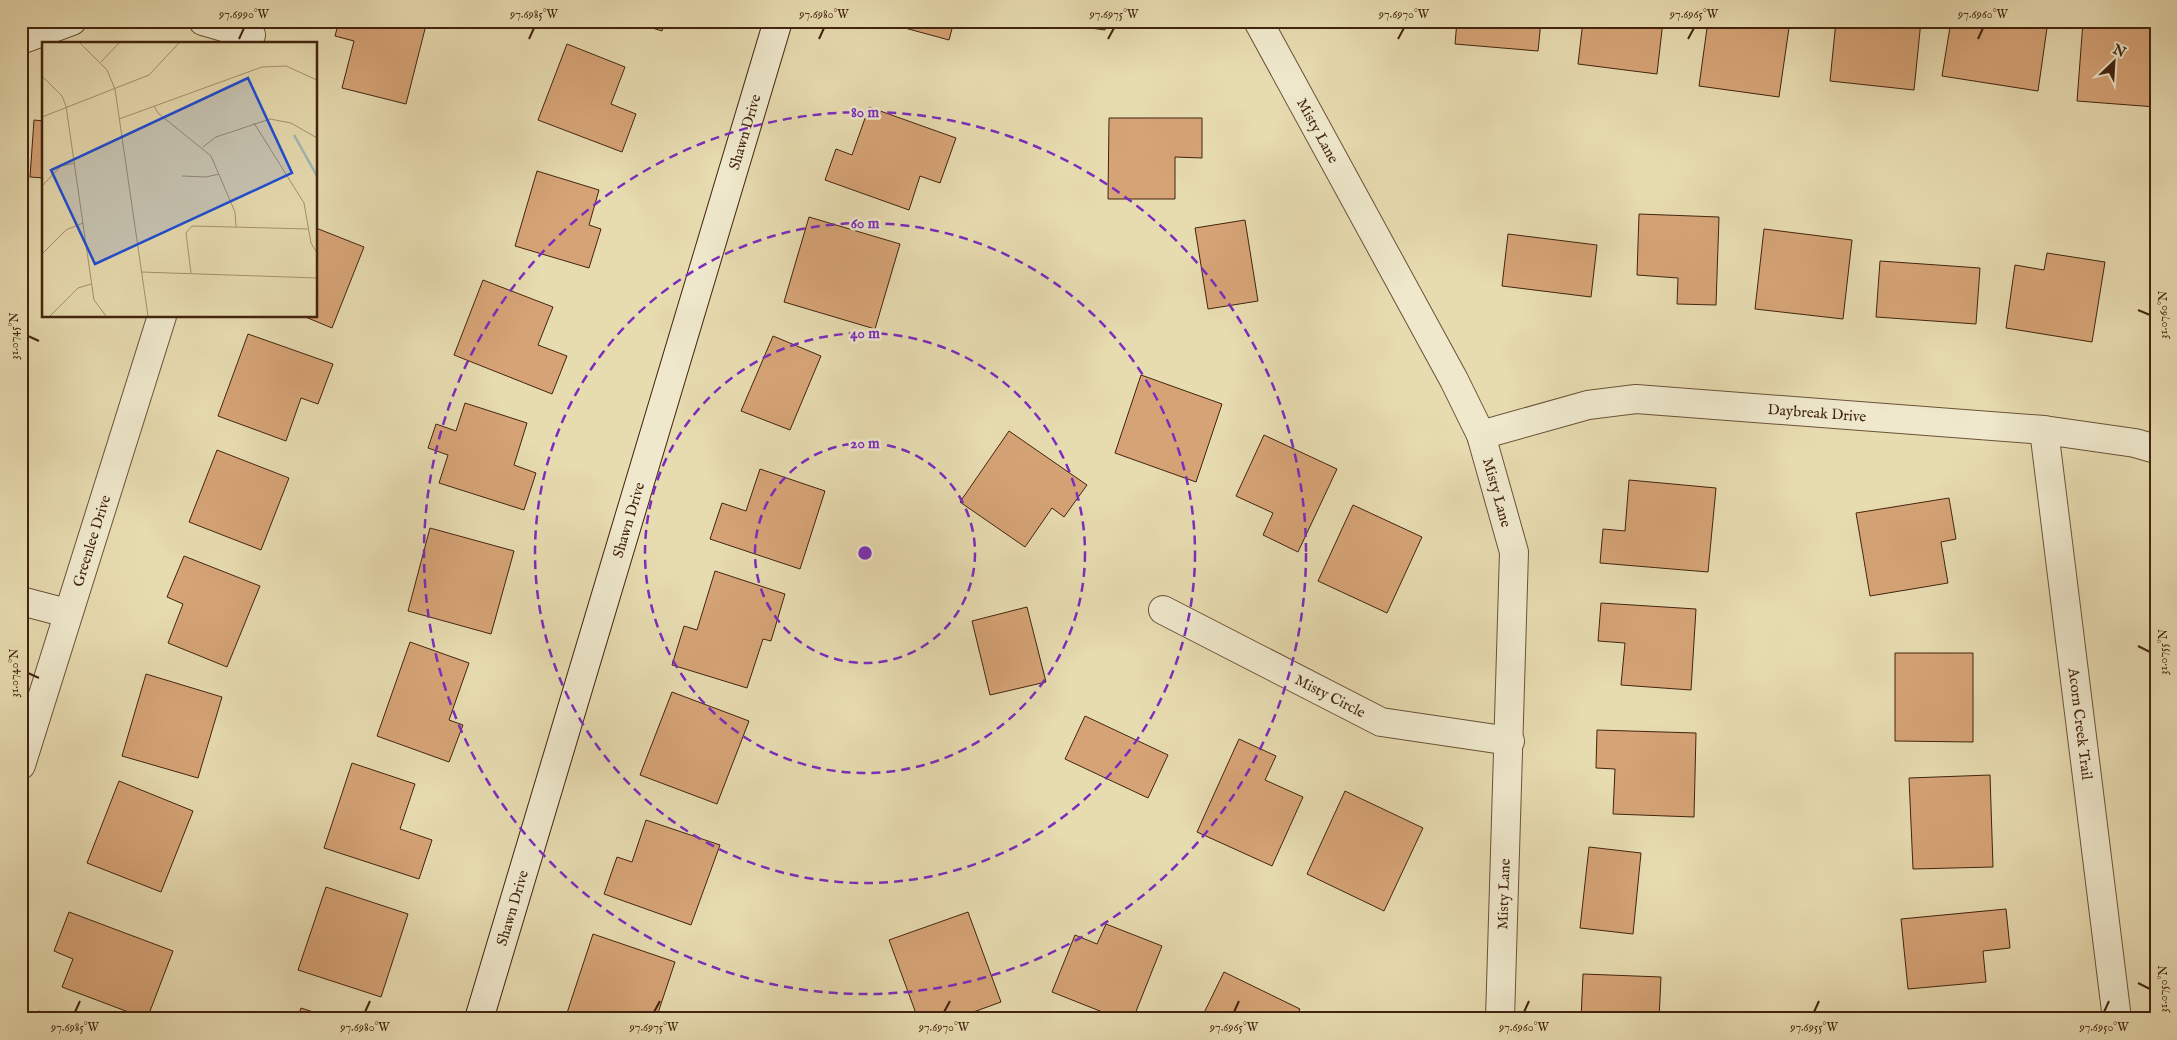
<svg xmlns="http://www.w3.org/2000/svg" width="2177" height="1040" viewBox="0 0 2177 1040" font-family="'IM FELL English',serif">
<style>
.building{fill:#d5a376;stroke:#42240f}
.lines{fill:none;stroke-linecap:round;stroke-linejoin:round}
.street-casing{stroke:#6b5237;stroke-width:30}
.secondary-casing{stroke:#42240f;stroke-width:30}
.street{stroke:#efe8cc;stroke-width:28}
.secondary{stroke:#efe8cc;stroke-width:28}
.ticks{fill:none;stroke:#42240f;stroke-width:2}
.ring{fill:none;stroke:#7b2cbf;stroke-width:2.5;stroke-dasharray:9 6}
.labels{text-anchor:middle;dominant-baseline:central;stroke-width:5;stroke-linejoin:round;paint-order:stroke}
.street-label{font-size:15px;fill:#42240f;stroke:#efe8cc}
.inset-river{fill:none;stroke:#9db8b7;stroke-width:2.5}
.inset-road{fill:none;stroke:#a59270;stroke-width:1}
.view{fill:#1d4ed8;fill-opacity:0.15;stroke:#1d4ed8;stroke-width:2.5}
.inset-edge{fill:none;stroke:#42240f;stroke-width:2.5}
.centre{fill:#7b2cbf;stroke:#efe8cc;stroke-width:2.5}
.ring-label{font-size:15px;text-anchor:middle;font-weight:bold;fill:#7b2cbf;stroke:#efe8cc;stroke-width:5;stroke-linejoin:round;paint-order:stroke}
.neatline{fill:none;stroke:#42240f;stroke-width:2}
.ticks-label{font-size:12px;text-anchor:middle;fill:#42240f}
</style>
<rect width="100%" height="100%" fill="#e7dbb0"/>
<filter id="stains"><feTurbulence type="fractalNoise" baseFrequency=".004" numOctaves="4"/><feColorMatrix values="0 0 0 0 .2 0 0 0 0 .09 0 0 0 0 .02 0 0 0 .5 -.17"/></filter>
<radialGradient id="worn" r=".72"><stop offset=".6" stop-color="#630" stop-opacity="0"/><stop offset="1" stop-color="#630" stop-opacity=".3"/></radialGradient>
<path class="building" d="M339,21H427L406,104L342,88L354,41L335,36Z
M630,21H665L662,31Z
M879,21H954L949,40Z
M1040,21H1106L1105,30Z
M1457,21H1541L1538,51L1455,44Z
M1583,21H1663L1657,74L1578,64Z
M1708,21H1790L1779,97L1699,86Z
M1836,21H1921L1914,90L1830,81Z
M1951,21H2048L2038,91L1942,76Z
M2083,22L2156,28V107L2077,101Z
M567,44L625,67L611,104L636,114L622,152L538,120Z
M869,107L956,138L940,183L920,176L909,210L825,180L836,149L852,155Z
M1109,118H1202V158L1175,157V199H1108Z
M34,120L44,121V178L30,177Z
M537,171L599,190L589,225L601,229L589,268L515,246Z
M1639,214L1719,217L1716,305L1677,304L1678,278L1637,275Z
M809,217L900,244L875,329L784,302Z
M1245,220L1258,301L1208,309L1195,228Z
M316,228L364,247L332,328L303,316H316Z
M1764,229L1852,240L1843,319L1755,309Z
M1508,234L1597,245L1591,297L1502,286Z
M2047,253L2105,262L2092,342L2006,328L2015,265L2044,270Z
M1880,261L1980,268L1976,324L1876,317Z
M483,280L553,307L538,345L567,356L552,394L454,355Z
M248,334L333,364L318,404L301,398L286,441L218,416Z
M773,336L821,356L790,430L741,411Z
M1141,375L1222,404L1196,482L1115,453Z
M465,403L527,423L514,465L536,473L524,510L439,483L448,455L428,448L436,424L456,431Z
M1009,431L1087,485L1064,517L1052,508L1025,547L960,502Z
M1264,435L1337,469L1298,552L1263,535L1273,513L1236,496Z
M217,450L289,478L261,550L189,522Z
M760,469L825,491L800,569L710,539L722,503L746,511Z
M1629,480L1716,488L1708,572L1600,563L1603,529L1625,531Z
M1949,498L1956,539L1941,542L1948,583L1870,596L1856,513Z
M1353,505L1422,537L1387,613L1318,581Z
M430,528L514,551L491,634L408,611Z
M184,556L260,586L227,667L168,643L183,604L167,597Z
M715,571L785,594L771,641L763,639L747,688L672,665L684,626L697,630Z
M2150,575H2156V640Z
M1601,603L1696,609L1691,690L1621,685L1625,643L1598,641Z
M1027,607L1046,682L990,695L972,621Z
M410,642L469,663L449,720L463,725L449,762L377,736Z
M1895,653H1973V742L1895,741Z
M146,674L222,697L198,778L122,756Z
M672,692L749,721L717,804L640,775Z
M1085,716L1168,755L1148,798L1065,759Z
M1597,730L1696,733L1694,817L1613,814L1615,769L1596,768Z
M1239,739L1276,756L1265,780L1303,797L1272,866L1197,832Z
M352,763L415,784L400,829L432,840L419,879L324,848Z
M1990,775L1993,867L1913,869L1909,778Z
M119,781L193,811L161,892L87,863Z
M1345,791L1423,828L1384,911L1307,874Z
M646,820L720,845L691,925L604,894L617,857L632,862Z
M1589,847L1641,853L1633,934L1580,928Z
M326,887L408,914L381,997L298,970Z
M2006,909L2010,948L1983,951L1986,982L1908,989L1901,919Z
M69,912L173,951L147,1019L62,987L73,959L54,951Z
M968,912L1001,1002L954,1019H918L889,940Z
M1106,924L1162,946L1133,1019H1120L1052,992L1075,935L1097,944Z
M593,934L675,962L656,1019H572L566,1016Z
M1224,972L1300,1009L1295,1019H1201Z
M1583,974L1661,977L1659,1019H1581Z
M301,1008L335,1019H297Z
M39,1011L62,1019H37Z"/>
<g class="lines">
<g class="street-casing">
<g id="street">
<path d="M203,21L251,35"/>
<path id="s1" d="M1258,21L1454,380L1481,435L1514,552L1500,1019"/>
<path d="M21,40L72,21"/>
<path id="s2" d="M2044,430L2117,1019"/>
<path id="s3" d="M1481,435L1588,405L1636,399L2044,430L2135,443L2156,449"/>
<path d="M21,601L67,613"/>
<path id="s4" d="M1163,610L1381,722L1510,741"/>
<path id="s5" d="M21,765L162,316"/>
</g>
</g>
<g class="secondary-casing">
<g id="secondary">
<path id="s6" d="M479,1019L778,21"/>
</g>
</g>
<use href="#street" class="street"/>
<use href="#secondary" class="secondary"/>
</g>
<path class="ticks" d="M239,39L244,28M529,39L534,28M819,39L824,28M1108,39L1114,28M1398,39L1404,28M1688,39L1694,28M1978,39L1983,28M2138,310L2150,315M28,336L39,341M2138,646L2150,652M28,673L39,678M2138,983L2150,989M75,1012L80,1001M365,1012L370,1001M654,1012L660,1001M944,1012L950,1001M1234,1012L1239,1001M1524,1012L1529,1001M1814,1012L1819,1001M2104,1012L2109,1001"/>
<g class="ring">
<circle cx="865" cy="553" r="110"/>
<circle cx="865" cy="553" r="220"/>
<circle cx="865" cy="553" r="330"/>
<circle cx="865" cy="553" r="441"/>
</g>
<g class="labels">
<g class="street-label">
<text stroke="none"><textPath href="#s1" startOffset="125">Misty Lane</textPath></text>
<text stroke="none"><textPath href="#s6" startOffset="926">Shawn Drive</textPath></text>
<text stroke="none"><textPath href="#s3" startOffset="341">Daybreak Drive</textPath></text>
<text stroke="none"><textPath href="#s1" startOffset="530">Misty Lane</textPath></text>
<text stroke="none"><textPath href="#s6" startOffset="521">Shawn Drive</textPath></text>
<text stroke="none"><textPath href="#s5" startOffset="235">Greenlee Drive</textPath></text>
<text stroke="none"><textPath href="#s4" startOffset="188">Misty Circle</textPath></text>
<text stroke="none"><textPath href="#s2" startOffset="296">Acorn Creek Trail</textPath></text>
<text transform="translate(1504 894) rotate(-88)">Misty Lane</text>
<text stroke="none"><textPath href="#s6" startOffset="116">Shawn Drive</textPath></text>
</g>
</g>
<g transform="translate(42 42)">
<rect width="275" height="275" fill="#e7dbb0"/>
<path class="inset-river" d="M252,93L275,134"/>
<path class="inset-road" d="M38,1L65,28L73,47L106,274M59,20L77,1M0,34L20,54L24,64L52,258L64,274M112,64L116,71L169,114L193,170L194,185M0,75L107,33L137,1M77,77L220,25L244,24L275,38M212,81L262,161L269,201L275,211M161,105L174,95L228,77L249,81L275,96M140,134L164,135L177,132M0,144L19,124L33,121M0,212L24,188L41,181M99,230L275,236M149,231L144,191L150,184L267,187M8,274L36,246L49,242"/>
<path class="view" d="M206,36L250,131L53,222L9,128Z"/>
<rect width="275" height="275" class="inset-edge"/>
</g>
<circle cx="865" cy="553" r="8" class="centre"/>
<g class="ring-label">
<text x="865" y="117">80 m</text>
<text x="865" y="228">60 m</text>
<text x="865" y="338">40 m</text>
<text x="865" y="448">20 m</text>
</g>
<rect width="2177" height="1040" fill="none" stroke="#e7dbb0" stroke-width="55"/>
<g transform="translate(2114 62) rotate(25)" stroke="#efe8cc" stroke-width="4" paint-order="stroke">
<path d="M0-4L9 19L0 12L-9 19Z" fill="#42240f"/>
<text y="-8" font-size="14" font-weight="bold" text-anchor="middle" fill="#42240f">N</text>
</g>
<rect x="28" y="28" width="2122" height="984" class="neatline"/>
<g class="ticks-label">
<text x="244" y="18">97.6990°W</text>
<text x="534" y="18">97.6985°W</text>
<text x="824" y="18">97.6980°W</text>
<text x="1114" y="18">97.6975°W</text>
<text x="1404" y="18">97.6970°W</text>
<text x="1694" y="18">97.6965°W</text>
<text x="1983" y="18">97.6960°W</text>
<text transform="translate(2163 315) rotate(-90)" y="4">31.0760°N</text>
<text transform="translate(14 336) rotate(-90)" y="4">31.0745°N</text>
<text transform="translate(2163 652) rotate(-90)" y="4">31.0755°N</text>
<text transform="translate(14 673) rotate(-90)" y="4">31.0740°N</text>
<text transform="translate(2163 989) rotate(-90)" y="4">31.0750°N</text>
<text x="75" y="1031">97.6985°W</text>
<text x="365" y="1031">97.6980°W</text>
<text x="654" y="1031">97.6975°W</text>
<text x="944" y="1031">97.6970°W</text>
<text x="1234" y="1031">97.6965°W</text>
<text x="1524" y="1031">97.6960°W</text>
<text x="1814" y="1031">97.6955°W</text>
<text x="2104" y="1031">97.6950°W</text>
</g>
<rect width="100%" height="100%" filter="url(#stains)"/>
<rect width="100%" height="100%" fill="url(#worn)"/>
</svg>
